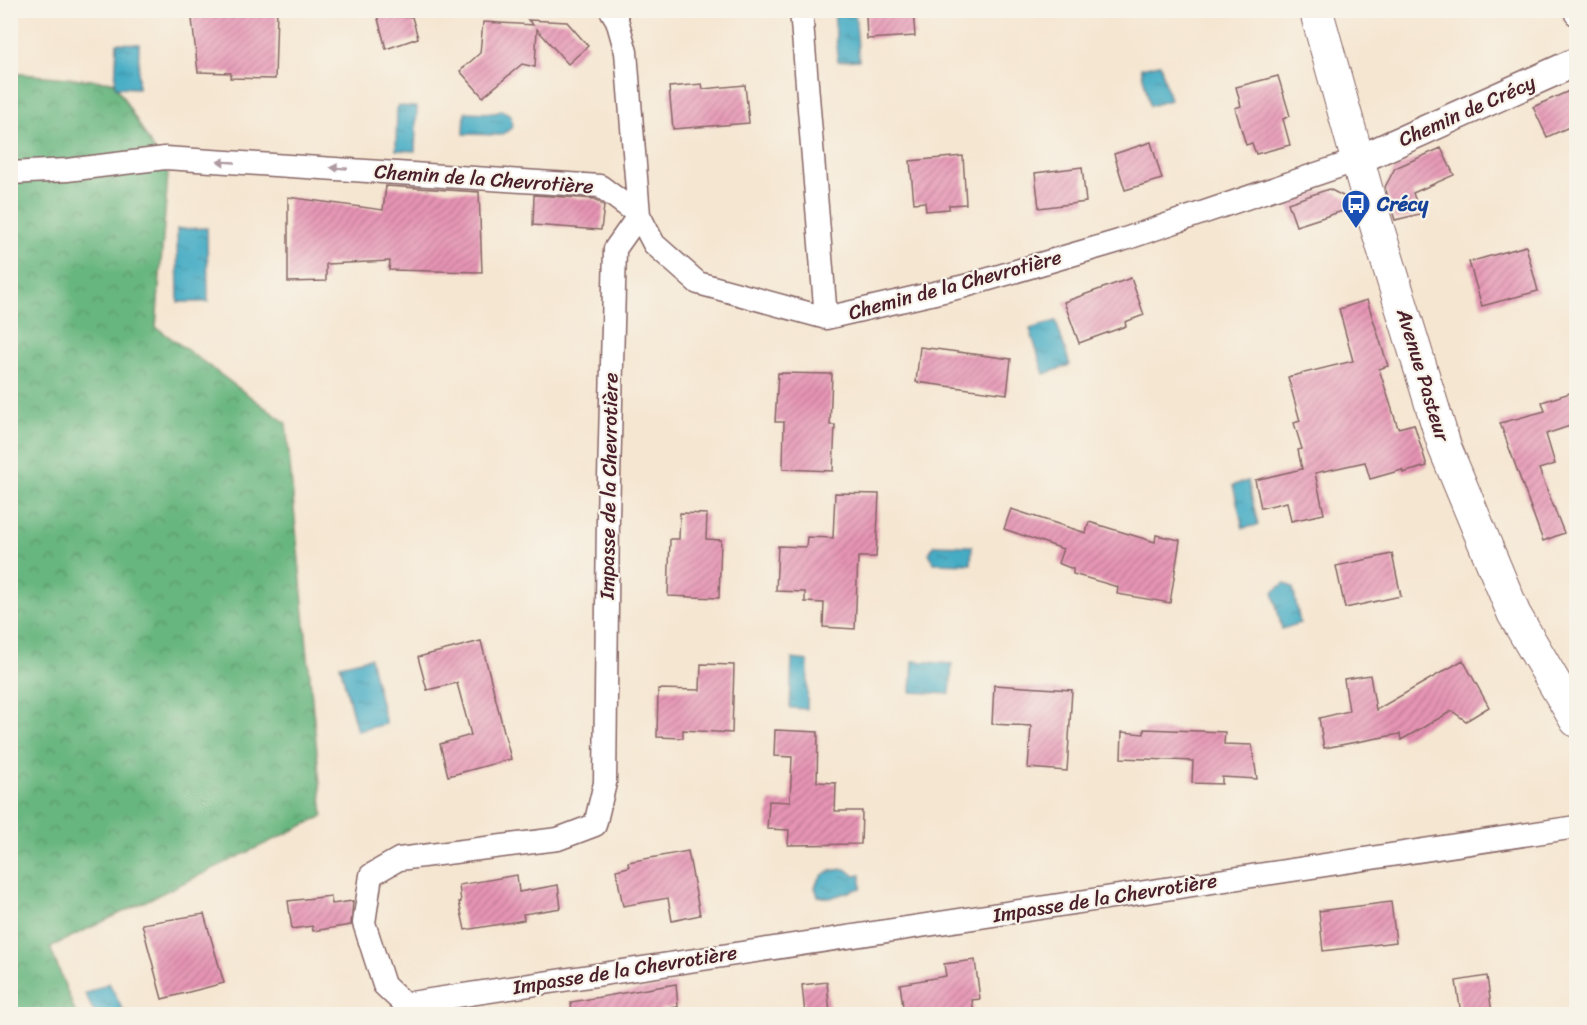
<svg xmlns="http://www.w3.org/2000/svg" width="1587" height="1025" viewBox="0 0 1587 1025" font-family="Sriracha,sans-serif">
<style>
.forest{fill:url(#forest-crowns);stroke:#596a55;stroke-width:1.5}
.water{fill:url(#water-ripples);stroke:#476678;stroke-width:1.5}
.building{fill:url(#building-hatch)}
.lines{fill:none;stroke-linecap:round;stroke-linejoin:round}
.minor-casing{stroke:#866565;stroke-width:25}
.tertiary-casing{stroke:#866565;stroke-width:31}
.secondary-casing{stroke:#866565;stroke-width:35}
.minor{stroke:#fff;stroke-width:22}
.tertiary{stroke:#fff;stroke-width:28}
.secondary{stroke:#fff;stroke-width:33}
.oneway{fill:#ae9aa0}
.labels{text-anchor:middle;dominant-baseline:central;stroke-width:4.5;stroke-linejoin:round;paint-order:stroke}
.street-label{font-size:20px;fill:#4a1f2b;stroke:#f7f3e8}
.transit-label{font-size:20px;font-weight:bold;fill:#164399;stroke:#f7f3e8;text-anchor:start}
</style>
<defs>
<pattern id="forest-crowns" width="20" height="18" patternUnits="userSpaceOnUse" patternTransform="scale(1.5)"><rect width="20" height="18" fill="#68b67f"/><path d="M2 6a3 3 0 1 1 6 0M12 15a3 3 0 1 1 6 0" fill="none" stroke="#589368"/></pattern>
<pattern id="water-ripples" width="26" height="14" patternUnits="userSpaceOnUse" patternTransform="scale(1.5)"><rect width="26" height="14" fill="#44acc4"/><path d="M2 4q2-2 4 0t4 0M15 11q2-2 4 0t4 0" fill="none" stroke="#3b8b9f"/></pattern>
<pattern id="building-hatch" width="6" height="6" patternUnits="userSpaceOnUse" patternTransform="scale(1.5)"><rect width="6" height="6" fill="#e694b4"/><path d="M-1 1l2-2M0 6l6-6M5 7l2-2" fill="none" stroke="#bc7893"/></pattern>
</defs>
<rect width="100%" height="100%" fill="#f7f3e8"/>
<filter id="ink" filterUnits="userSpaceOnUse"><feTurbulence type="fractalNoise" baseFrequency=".0167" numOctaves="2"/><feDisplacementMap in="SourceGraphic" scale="12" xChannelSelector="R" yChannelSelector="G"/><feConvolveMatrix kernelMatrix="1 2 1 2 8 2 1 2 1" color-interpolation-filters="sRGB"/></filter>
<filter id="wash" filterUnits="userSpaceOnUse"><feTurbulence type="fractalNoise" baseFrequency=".008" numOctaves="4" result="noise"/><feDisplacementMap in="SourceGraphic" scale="24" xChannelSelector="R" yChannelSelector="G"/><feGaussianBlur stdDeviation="1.35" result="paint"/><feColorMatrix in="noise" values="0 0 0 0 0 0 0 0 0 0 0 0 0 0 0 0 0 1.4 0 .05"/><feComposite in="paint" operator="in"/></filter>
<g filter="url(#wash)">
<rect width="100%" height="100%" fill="#f5e6d1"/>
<path class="forest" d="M10,73L114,82L168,174L156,327L286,423L323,816L50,947L76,1014H11Z"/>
<path class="water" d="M834,11H855L859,60L838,61Z
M117,43L139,44L138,88L115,87Z
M1160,64L1170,100L1150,106L1141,68Z
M397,106L417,107L415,151L396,150Z
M501,110L511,115L512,128L501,135L464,134L465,112L496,113Z
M207,228L208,302H178L177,229Z
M1056,321L1070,365L1044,374L1030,329Z
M1248,481L1258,525L1243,528L1233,485Z
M934,545L972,546L971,564L934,563L929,553Z
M1285,583L1293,588L1300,623L1282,629L1273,592Z
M370,658L386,724L357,731L340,665Z
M792,659L808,661L807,709L790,708Z
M913,661L952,664L950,694L911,692Z
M846,869L855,876L861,875V888L830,898L818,896L815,887C821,871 830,870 846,869Z
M109,983L125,1014H95L85,994Z"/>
<g id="blocks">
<path class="building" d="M191,10H277L275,79L230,78L231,73L198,72Z
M870,10H913L915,36L867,39L866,16L870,15Z
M377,15L412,17L418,38L386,49Z
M528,20L567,22L588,46L568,64L537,29L535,67L522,64L483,97L460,71L480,53L483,22L533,25Z
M1278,76L1290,116L1283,119L1290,145L1256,154L1252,143L1246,145L1235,108L1241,106L1236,87Z
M702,84L703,89L745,85L749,123L673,129L669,87Z
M1576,88V124L1547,137L1533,107Z
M1151,142L1162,179L1125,190L1114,154Z
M1441,148L1454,175L1413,193L1420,214L1395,220L1385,187L1395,168Z
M963,156L966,204L949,205V209L926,211L925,202L914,203L910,161Z
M1082,167L1086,202L1039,208L1035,173Z
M386,186L479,192L482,272L389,270L390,261L326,264V281L288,282V197L383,210Z
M1329,189L1349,199L1352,208L1296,226L1288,203Z
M534,195L595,199L604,206L601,230L533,225Z
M1526,246L1538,291L1482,306L1469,262Z
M1131,278L1144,315L1125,322L1126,326L1079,343L1064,302Z
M1367,300L1388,366L1379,369L1398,428L1414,424L1427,466L1403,473L1402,470L1370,479L1365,462L1315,473L1324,514L1291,521L1287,502L1261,508L1255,480L1302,469L1298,450L1302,449L1294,423L1300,421L1288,377L1353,361L1339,309Z
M920,347L1011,359L1007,394L916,382Z
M778,373L832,374L830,425H835L833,471L783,469L784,422H775Z
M1576,391V424L1546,434L1555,464L1539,469L1564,533L1543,541L1500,423L1545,411L1542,402Z
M835,493L879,494L876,557H858L855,629L823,627L824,603L805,602V592L776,591L778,546L806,547L807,537L833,538Z
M1011,509L1086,533L1089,522L1155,542L1156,535L1180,540L1170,603L1117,594L1118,587L1073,574V569L1058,563L1063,549L1004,529Z
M680,513L707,514L706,539L721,540L719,598L668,596L670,539H679Z
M1392,554L1401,596L1345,608L1336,566Z
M481,641L511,759L448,776L440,744L471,735L457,683L427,690L418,657Z
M1463,660L1489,707L1466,721L1452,711L1401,740L1400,734L1324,748L1319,718L1349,711L1344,679L1370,675L1376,710Z
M701,664L734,665L732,733L683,730V738L657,737L658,689L700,690Z
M994,685L1072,690L1067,771L1028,768L1031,726L992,724Z
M1144,729L1225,732L1224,744L1252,745L1257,779L1222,777V784L1192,783L1193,761L1121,758L1122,732L1144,734Z
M775,730L818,732L817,782L836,783L835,811H862L861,844L788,845L789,830L767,829L769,801L790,802L792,757L774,756Z
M688,851L700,915L672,921L668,898L623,906L616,870L629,867L628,862Z
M517,875L519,892L558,885L561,908L523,914L524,920L465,930L459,902H461L459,885Z
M331,896L332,904L353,901L351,925L313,931L312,926L292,929L288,901Z
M1391,902L1396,942L1323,951L1319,911Z
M204,914L224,983L162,999L142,924Z
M975,960L980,999L972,1000L974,1014H904L900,984L946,976L944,964Z
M1487,976L1492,1014H1461L1456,981Z
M827,982L830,1014H805L802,985Z
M676,984L678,1007L661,1009L662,1014H572L571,1002Z"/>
</g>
</g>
<g filter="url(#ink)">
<use href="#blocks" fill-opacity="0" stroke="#866565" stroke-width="1.5"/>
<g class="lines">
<g class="minor-casing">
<path id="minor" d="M611,10L617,20L626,52L639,215
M801,10L826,318
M1575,10L1576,14
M10,173L67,170L165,158L600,186L639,215L654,244L698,283L826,318L965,286L1119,241L1358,160
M639,215L615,249L608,516L605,783L595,825L558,839L399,859L371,875L364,923L384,985L404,1004L1576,827"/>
</g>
<g class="tertiary-casing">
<path id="tertiary" d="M1358,160L1576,62"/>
</g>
<g class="secondary-casing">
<path id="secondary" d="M1316,10L1370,204L1445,448L1514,614L1576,720"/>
</g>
<use href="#minor" class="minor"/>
<use href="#tertiary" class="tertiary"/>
<use href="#secondary" class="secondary"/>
</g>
<defs><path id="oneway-solid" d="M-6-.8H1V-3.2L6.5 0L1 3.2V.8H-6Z" transform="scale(1.5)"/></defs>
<g class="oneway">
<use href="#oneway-solid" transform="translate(226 162) rotate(-177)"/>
<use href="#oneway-solid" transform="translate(339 168) rotate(-176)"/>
</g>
</g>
<defs>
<g id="bus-pin" transform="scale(1.5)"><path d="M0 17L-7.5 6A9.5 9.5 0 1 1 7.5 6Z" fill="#1a4fb4" stroke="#f7f3e8"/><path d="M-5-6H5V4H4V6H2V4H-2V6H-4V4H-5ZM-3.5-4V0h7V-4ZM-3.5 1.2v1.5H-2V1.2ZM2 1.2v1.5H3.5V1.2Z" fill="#fff"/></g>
</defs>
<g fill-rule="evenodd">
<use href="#bus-pin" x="1356" y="204"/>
</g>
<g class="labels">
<g class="street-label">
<text transform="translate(1467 111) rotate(-24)">Chemin de Crécy</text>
<text transform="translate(484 179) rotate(4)">Chemin de la Chevrotière</text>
<text transform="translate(955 285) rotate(-15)">Chemin de la Chevrotière</text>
<text transform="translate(1423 375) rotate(73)">Avenue Pasteur</text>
<text transform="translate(609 486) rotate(-89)">Impasse de la Chevrotière</text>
<text transform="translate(1105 898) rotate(-9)">Impasse de la Chevrotière</text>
<text transform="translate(625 970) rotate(-9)">Impasse de la Chevrotière</text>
</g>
<g class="transit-label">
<text x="1377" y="204">Crécy</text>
</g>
</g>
<rect width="1587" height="1025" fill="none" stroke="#f7f3e8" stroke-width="36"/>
</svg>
